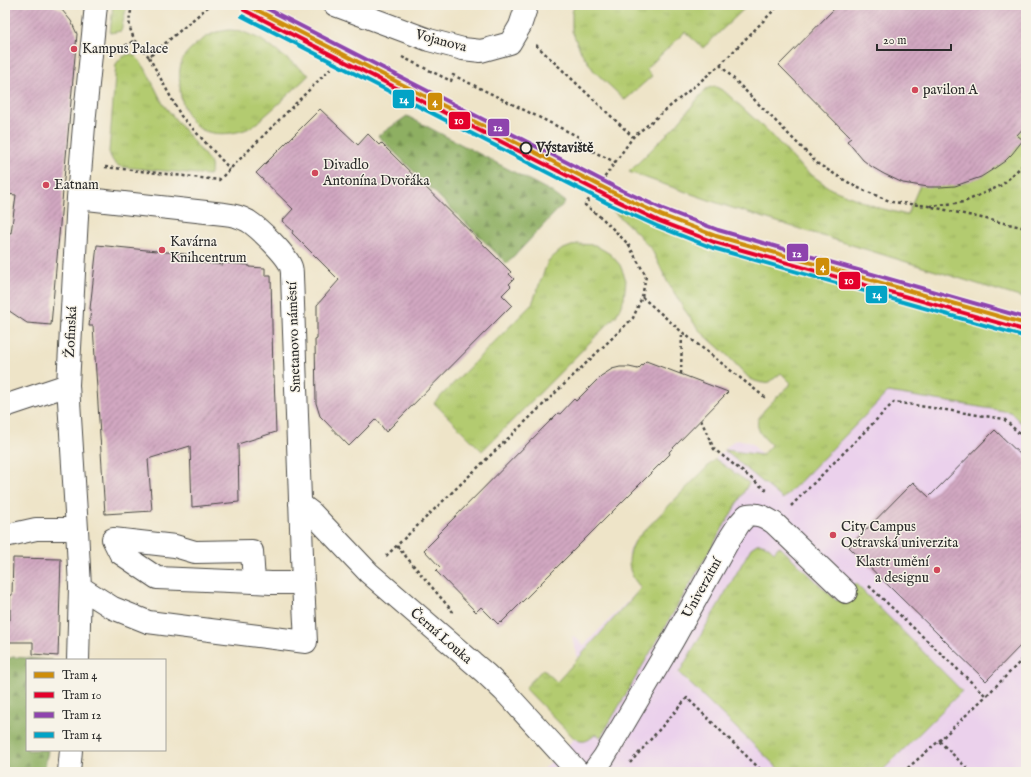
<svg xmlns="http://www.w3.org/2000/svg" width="1031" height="777" viewBox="0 0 1031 777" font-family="'IM FELL English',serif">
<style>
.built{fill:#ebd1ec}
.grass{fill:url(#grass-tufts);stroke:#6f7b4e}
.forest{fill:url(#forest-firs);stroke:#5c6d46}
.building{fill:url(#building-hatch)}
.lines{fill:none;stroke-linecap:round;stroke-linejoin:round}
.minor-casing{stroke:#484743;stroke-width:24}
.path{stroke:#484743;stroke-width:2.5;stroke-dasharray:3 3;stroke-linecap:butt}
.minor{stroke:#fff;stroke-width:22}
.tram-1-casing{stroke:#f7f3e8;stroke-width:7}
.tram-2-casing{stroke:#f7f3e8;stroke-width:7}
.tram-3-casing{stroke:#f7f3e8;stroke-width:7}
.tram-4-casing{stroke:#f7f3e8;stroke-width:7}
.tram-1{stroke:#ce8d09;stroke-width:4}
.tram-2{stroke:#e4002b;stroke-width:4}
.tram-3{stroke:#8e44ad;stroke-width:4}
.tram-4{stroke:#02a3c6;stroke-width:4}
.poi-dot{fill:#d1495b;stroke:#f7f3e8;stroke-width:1.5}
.stop-dot{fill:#f7f3e8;stroke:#2b2b2b;stroke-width:2}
.labels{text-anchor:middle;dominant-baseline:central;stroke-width:3;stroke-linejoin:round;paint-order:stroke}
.street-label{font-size:14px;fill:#2b2b2b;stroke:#f7f3e8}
.poi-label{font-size:14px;fill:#2b2b2b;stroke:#f7f3e8;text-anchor:start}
.stop-label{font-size:14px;font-weight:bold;fill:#2b2b2b;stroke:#f7f3e8;text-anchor:start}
.line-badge{stroke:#f7f3e8;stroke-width:1.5}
.badge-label{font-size:11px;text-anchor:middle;font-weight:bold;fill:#fff}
</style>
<defs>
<pattern id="grass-tufts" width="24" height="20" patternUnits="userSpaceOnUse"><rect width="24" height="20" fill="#b3cb70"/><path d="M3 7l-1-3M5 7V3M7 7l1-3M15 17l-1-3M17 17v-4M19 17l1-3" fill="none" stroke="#9aae61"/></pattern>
<pattern id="forest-firs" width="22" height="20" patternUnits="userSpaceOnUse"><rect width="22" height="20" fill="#8eaf62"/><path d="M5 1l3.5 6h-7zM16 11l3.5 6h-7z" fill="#748f51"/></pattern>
<pattern id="building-hatch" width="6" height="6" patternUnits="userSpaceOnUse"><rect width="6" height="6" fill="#d1a7c1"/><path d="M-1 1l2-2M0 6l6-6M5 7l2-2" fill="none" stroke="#aa889d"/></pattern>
</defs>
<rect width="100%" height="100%" fill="#f7f3e8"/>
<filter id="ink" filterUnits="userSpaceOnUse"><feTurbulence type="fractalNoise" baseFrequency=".025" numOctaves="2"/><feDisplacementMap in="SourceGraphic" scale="8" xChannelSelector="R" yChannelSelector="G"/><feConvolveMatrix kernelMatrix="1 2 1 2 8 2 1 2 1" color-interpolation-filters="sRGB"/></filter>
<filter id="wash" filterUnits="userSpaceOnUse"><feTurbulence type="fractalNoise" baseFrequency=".012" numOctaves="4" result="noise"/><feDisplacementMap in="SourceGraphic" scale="16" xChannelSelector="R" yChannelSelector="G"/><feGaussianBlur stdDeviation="0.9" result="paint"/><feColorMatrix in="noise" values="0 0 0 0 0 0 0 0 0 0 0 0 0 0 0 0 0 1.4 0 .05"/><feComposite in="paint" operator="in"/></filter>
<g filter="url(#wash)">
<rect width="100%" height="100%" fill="#eee4c8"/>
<path class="built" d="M1026,343V772H541L593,720L576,653L577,652L574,647L572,636L575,637L584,645L641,588L632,575L630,567L629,553L632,545L637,538L727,447L734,441L740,440L746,441L752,444L762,455L771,445L761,434L759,430L758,427L759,418L766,409L791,383L781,373L770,382L762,383L755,381L749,378L740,368Z"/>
<path class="grass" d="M113,5H128L126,9L121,31L110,33Z
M575,5H748L703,48L685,32L646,69L652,76L625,100L594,71L581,52L572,31V12Z
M229,30L241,31L260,39L309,75C295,88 281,102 266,115C260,120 254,126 247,129C232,135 206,137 194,124C188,118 183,106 181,97C180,93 180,89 180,85C179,75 179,64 185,55C191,47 207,35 217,32C221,31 225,31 229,30Z
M129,54L134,55L138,59L145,68L163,104L210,162C212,167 212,170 209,175L122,167C114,165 112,160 109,152L116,64L121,58Z
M714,86L724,91L769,132L802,168L831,189L879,208L907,215L920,185L1011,132L1026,117V299L726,206L629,172L677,124L706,89Z
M613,201L649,218L697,236L750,253L1026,331V428L1010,412L888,392L783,499L724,450L762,455L771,445C767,440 761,436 759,430C757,426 757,421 759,418C764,407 783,393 791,383L781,373L770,382L762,383L755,381L749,378L727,355L699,330L684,309L672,289L667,281L652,250L637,233L613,211L612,207Z
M577,244L595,245L610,254L620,265L626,280L624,299L616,316L482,451L434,403L532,304L548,261L561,250Z
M715,459L749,483L601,737L596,734C588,741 583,744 574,738L525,688L543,669L557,682L641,588C638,584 634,580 632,575C626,562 630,549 637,538Z
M757,544C765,543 769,547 774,552L779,546L837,601L855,583L962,691L881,772H782L679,673L751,548Z"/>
<path class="forest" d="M407,116L550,191L565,202L507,264L378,136Z
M13,657L52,660H27V750H48L44,772H5V660Z"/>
<g id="blocks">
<path class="building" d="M15,5H53L62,10L71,21L77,34L51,325L27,323L5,308V232L11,233L16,195L5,194V7Z
M838,5H1026V125L1017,135L1023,140L1012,154L1005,161L992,170L981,177L955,186L940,187H928L903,183L884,174L872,167L863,160L847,141L851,138L779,65Z
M320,109L358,145L368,134L379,145L381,143L511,272L509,274L514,279L509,284L511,286L502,295L512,305L386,432L376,419L349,446L323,419L320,416L316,403L315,340L317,339V305L339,280L292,233L293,231L282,221L293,209L256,173Z
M97,245L186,254L185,261L223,265V263L249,265V267L265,268V275H271L273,376H274L276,432L238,444L239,502L192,507L190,446L148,459L152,511L105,514L93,326H89L91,309H90Z
M646,361L728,392L669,452L670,454L501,623L500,622L498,624L481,607L476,612L436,571L440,567L424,550L438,536L437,535L558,413L560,414L574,399L576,401L601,376L612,369L620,367H629L638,369Z
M995,430L1026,460V640L986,681L849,547L913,482L929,497Z
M13,558L61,559L58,656L33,654V642H5V620H10V596L12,595Z"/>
</g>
</g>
<g filter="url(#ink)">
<use href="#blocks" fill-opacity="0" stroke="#484743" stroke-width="1"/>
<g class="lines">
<g class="minor-casing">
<path id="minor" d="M335,5L429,40L463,49L481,51L510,43L520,26L527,5
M78,198L224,214C233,215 241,217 248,221C259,228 287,255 291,267C292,270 292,273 292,276L303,583L306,642L202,629L148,622L113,608L80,587
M5,406L68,385
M300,504L312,513L369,573L485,673L504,691L578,772
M5,536L36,529H77
M254,582L252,551L195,552L175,546L113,539L120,553L157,578L254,582L271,583H303
M78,660L80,587L77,529L68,385L78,198L85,114L96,5
M69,772L71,750
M593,772L604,757L673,640L730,538L739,524L747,515C758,513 765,517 774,523L846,592"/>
</g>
<path class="path" d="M133,5C128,18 128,28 135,40
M536,45L633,137
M115,52L135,40L149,57L209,6
M149,57L181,116L230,169
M402,57L451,81L453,75L579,137L582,146L615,162
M720,65L779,5
M105,167L219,180L331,68
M930,206L964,202L1002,185L1026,162
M642,297L682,332L767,399
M681,374L682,332
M701,420L714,449L767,491
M791,506L894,402L1004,419L1026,440
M397,546L453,612
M386,556L633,318L642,297L646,276L628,244L603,219L585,205L633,137L720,65L818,164L856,187L892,202L928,206L1026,228
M869,586L986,696L1026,656
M939,741L986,696
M630,763L687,698L763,772
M903,772L939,741L971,772"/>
<use href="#minor" class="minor"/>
<g class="tram-1-casing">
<path id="tram-1" d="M247,5L616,194L661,215L716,236L1026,324"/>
</g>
<g class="tram-2-casing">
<path id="tram-2" d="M244,10L613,199L659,221L714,242L1024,330"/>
</g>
<g class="tram-3-casing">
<path id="tram-3" d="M260,5L619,189L663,209L718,230L1026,318"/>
</g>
<g class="tram-4-casing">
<path id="tram-4" d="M242,16L611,205L657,226L713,248L1023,336"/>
</g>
<use href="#tram-1" class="tram-1"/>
<use href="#tram-2" class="tram-2"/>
<use href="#tram-3" class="tram-3"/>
<use href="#tram-4" class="tram-4"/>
</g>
</g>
<g class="poi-dot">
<circle cx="74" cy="49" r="4"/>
<circle cx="915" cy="90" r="4"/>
<circle cx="315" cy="173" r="4"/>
<circle cx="46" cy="185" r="4"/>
<circle cx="162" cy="250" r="4"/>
<circle cx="833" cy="535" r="4"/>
<circle cx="937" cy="570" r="4"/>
</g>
<circle class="stop-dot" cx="526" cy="148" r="5.5"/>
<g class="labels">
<g class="street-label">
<text transform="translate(441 41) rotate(15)">Vojanova</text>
<text transform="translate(71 332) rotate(-87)">Žofinská</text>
<text transform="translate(294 337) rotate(-92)">Smetanovo náměstí</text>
<text transform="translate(702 588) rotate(-61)">Univerzitní</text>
<text transform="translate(441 636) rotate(41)">Černá Louka</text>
</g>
<g class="poi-label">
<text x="82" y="49">Kampus Palace</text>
<text x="923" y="90">pavilon A</text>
<text x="323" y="165">Divadlo<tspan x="323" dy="16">Antonína Dvořáka</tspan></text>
<text x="54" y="185">Eatnam</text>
<text x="170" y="242">Kavárna<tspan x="170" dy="16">Knihcentrum</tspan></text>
<text x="841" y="527">City Campus<tspan x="841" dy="16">Ostravská univerzita</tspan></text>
<text x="929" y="562" text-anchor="end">Klastr umění<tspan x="929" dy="16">a designu</tspan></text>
</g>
<g class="stop-label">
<text x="536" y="148">Výstaviště</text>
</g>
</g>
<g class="line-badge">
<rect x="392" y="89" width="23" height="20" rx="4" fill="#02a3c6"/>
<rect x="427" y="92" width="16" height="19" rx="4" fill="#ce8d09"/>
<rect x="448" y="111" width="23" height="19" rx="4" fill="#e4002b"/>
<rect x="487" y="118" width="23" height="19" rx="4" fill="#8e44ad"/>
<rect x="786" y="243" width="23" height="19" rx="4" fill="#8e44ad"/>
<rect x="815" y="257" width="15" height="19" rx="4" fill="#ce8d09"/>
<rect x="838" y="271" width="23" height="19" rx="4" fill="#e4002b"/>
<rect x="865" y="285" width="23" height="19" rx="4" fill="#02a3c6"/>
</g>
<g class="badge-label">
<text x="404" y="103">14</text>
<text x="435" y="105">4</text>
<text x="459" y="124">10</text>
<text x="498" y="131">12</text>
<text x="797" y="257">12</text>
<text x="823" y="270">4</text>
<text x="849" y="284">10</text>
<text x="877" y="298">14</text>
</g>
<rect width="1031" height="777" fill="none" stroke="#f7f3e8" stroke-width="20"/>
<rect x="26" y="659" width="140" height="92" fill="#f7f3e8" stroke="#a5a39c"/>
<rect x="34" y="672" width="20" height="6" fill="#ce8d09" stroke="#a5a39c"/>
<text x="62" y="679" font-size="12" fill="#2b2b2b">Tram 4</text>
<rect x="34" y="692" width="20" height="6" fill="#e4002b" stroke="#a5a39c"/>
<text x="62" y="699" font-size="12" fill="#2b2b2b">Tram 10</text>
<rect x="34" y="712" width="20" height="6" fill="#8e44ad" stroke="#a5a39c"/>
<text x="62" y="719" font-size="12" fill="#2b2b2b">Tram 12</text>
<rect x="34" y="732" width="20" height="6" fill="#02a3c6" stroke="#a5a39c"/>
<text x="62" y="739" font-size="12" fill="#2b2b2b">Tram 14</text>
<path d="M877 44v6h74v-6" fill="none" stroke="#2b2b2b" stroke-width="2"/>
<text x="883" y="44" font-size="12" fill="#2b2b2b" stroke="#f7f3e8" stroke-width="3" paint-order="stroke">20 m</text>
</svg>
